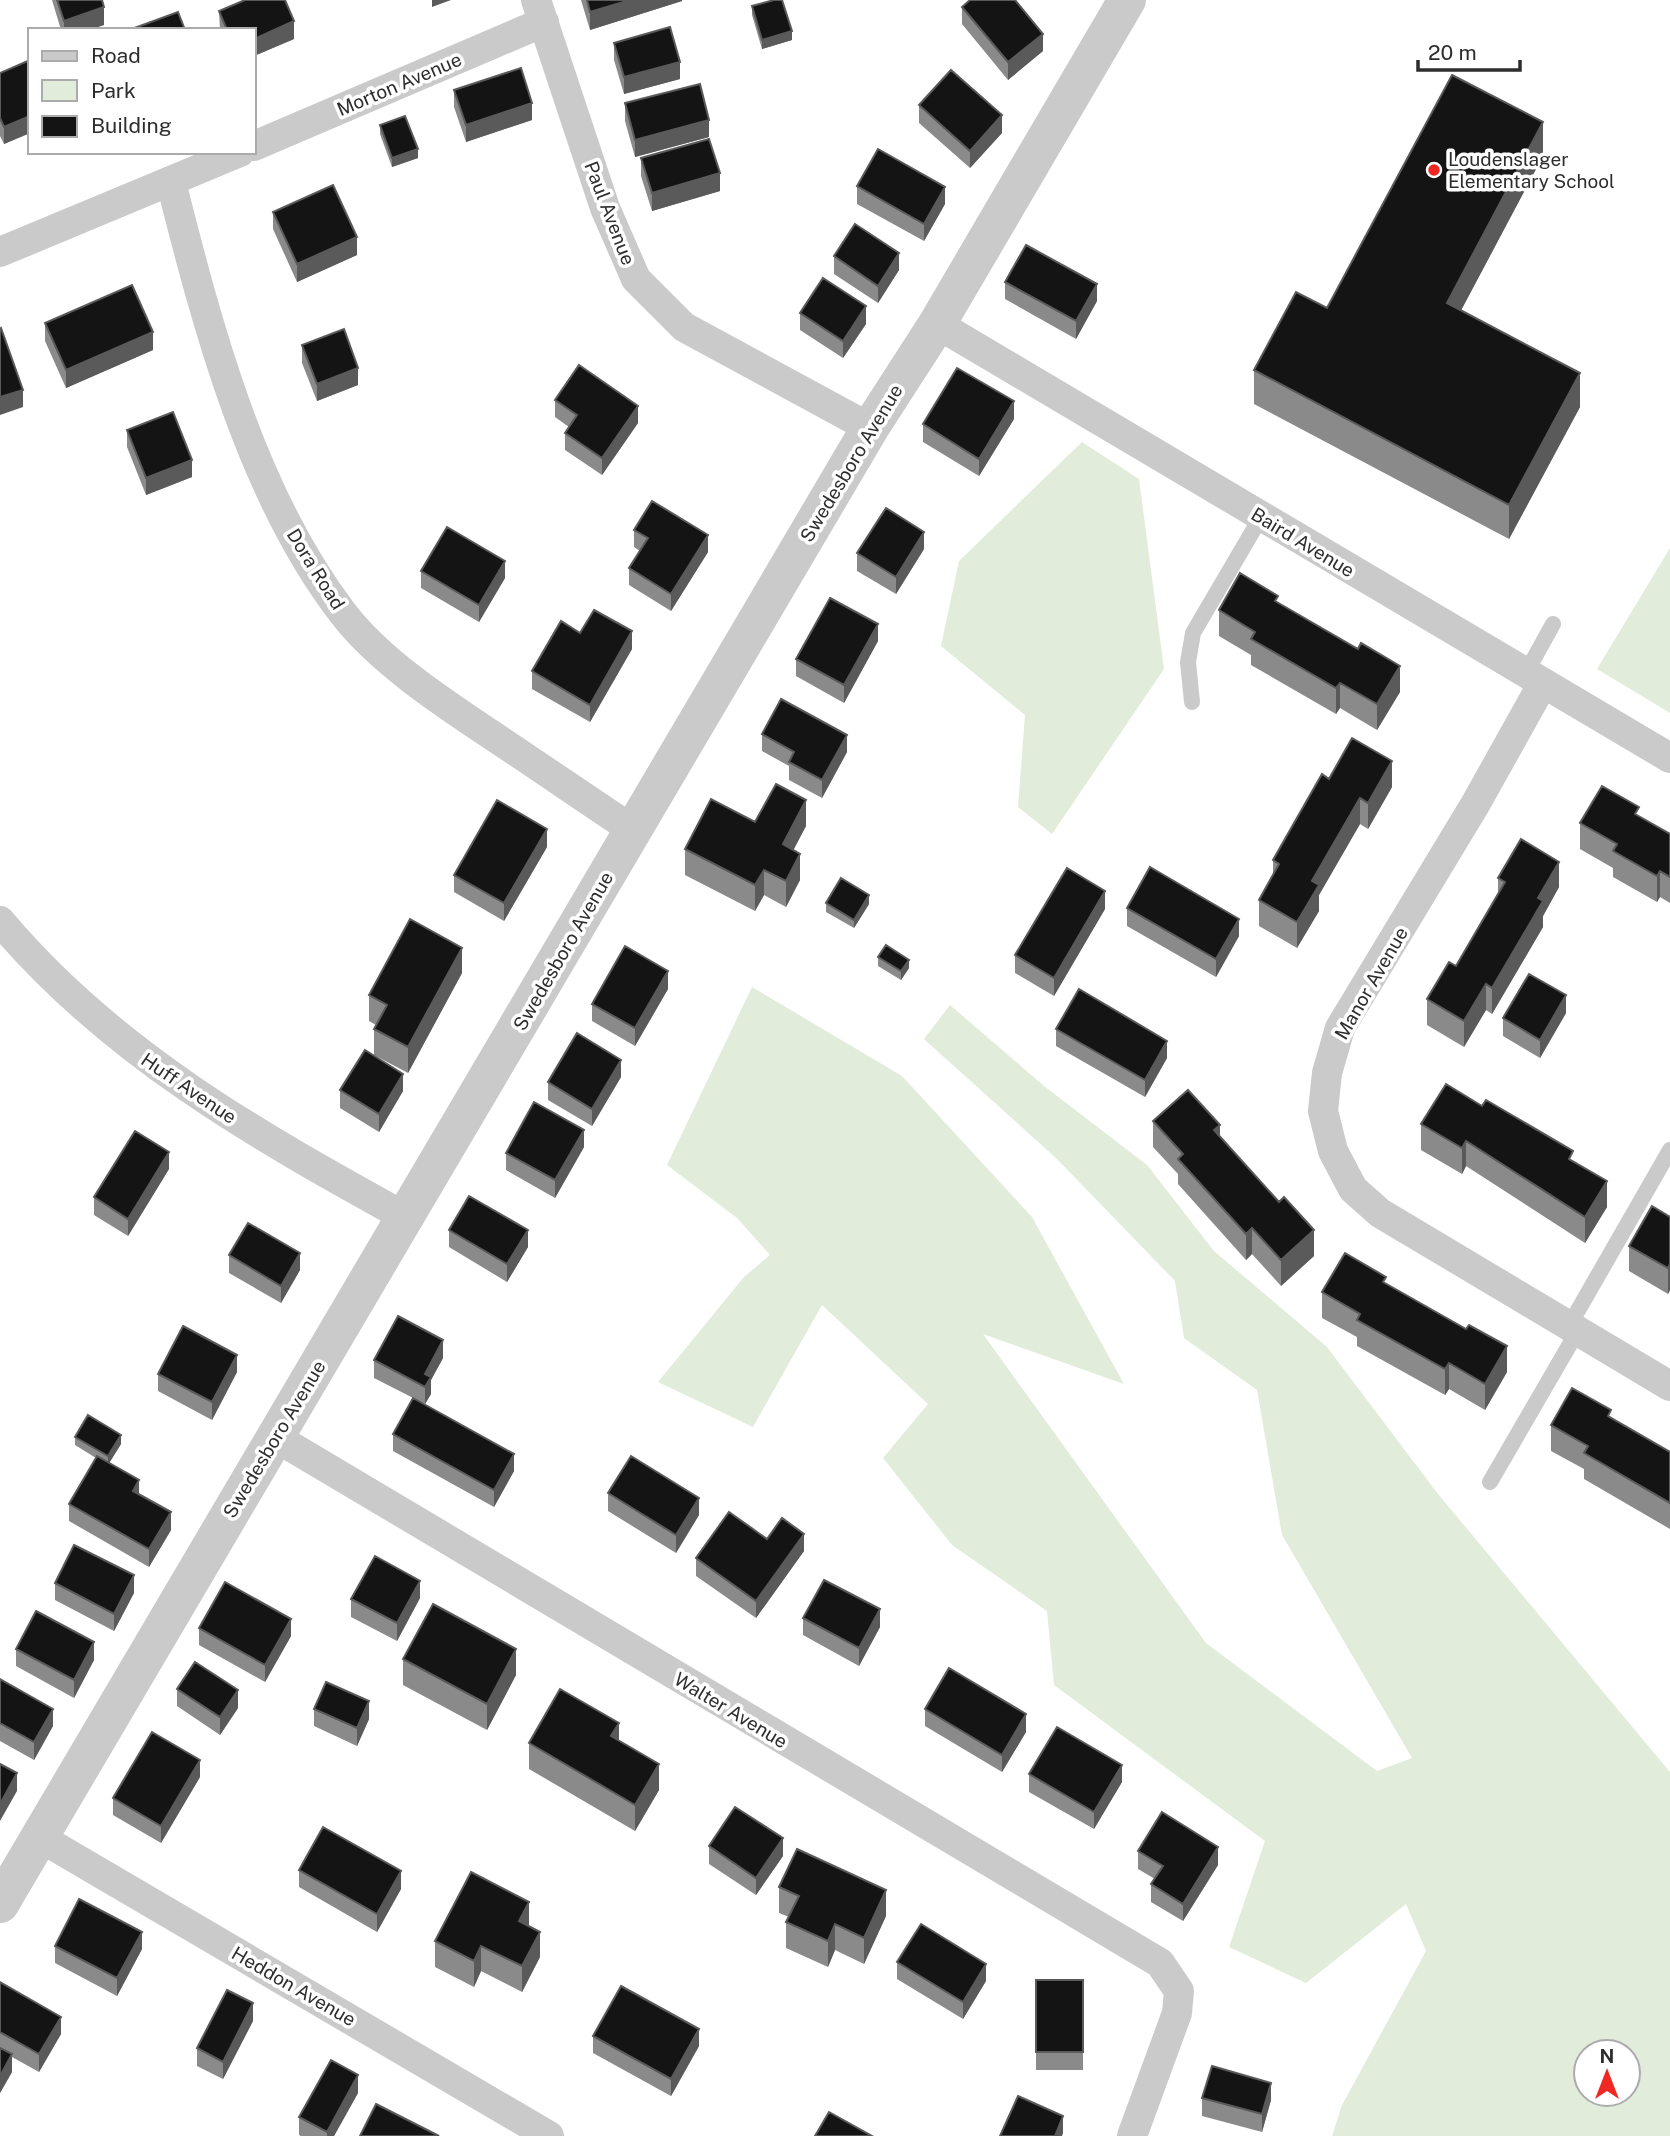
<svg xmlns="http://www.w3.org/2000/svg" width="1670" height="2136" viewBox="0 0 1670 2136" font-family="'Public Sans',sans-serif">
<style>
.green{fill:#e2ecda;fill-rule:evenodd}
.lines{fill:none;stroke-linecap:round;stroke-linejoin:round}
.service{stroke:#cacaca;stroke-width:16}
.minor{stroke:#cacaca;stroke-width:30}
.tertiary{stroke:#cacaca;stroke-width:38}
.wall{fill:#8a8a8a}
.shaded-wall{fill:#5a5a5a}
.building{fill:#141414;stroke:#5a5a5a;stroke-width:2}
.poi-dot{fill:#f02823;stroke:#fff;stroke-width:2.5}
.labels{text-anchor:middle;dominant-baseline:central;stroke-width:7;stroke-linejoin:round;paint-order:stroke}
.street-label{font-size:19px;fill:#2d2d2d;stroke:#fff}
.poi-label{font-size:19px;fill:#2d2d2d;stroke:#fff;text-anchor:start}
</style>
<rect width="100%" height="100%" fill="#fff"/>
<path class="green" d="M1082,442L1139,479L1164,669L1052,834L1018,807L1025,715L941,646L959,561Z
M1670,548V713L1597,669Z
M752,987L902,1076L1032,1217L1124,1384L983,1334L1206,1643L1377,1771L1412,1758L1282,1535L1257,1390L1184,1338L1175,1281L1056,1158L924,1039L950,1005L1044,1086L1147,1165L1214,1251L1327,1347L1438,1494L1670,1772V2136H1332L1342,2105L1426,1951L1406,1904L1306,1983L1229,1947L1265,1841L1054,1685L1047,1611L952,1545L883,1458L928,1404L822,1305L753,1427L658,1382L744,1277L770,1255L737,1218L667,1165ZM1628,2052V2094H1586V2052Z"/>
<g class="lines">
<path class="service" d="M1526,673L1553,624
M1192,702L1188,662L1193,633L1261,517
M1569,1326L1670,1150
M1490,1482L1577,1332"/>
<path class="minor" d="M536,0L605,208L636,279L684,327L870,428
M254,146L544,22
M171,182C207,325 251,493 342,612C378,660 442,702 493,736C540,767 586,799 633,830
M0,252L240,152
M937,324L1670,758
M1543,683L1476,803L1340,1028L1327,1073L1323,1111L1333,1151L1353,1189L1380,1213L1670,1386
M0,921C111,1053 258,1136 407,1218
M275,1437L1160,1963L1179,1991L1177,2013L1132,2136
M39,1837L549,2136"/>
<path class="tertiary" d="M0,1904L870,428L937,324L1127,0"/>
</g>
<path class="wall" d="M52,0H102L104,25L89,30H61Z
M581,0H682V1L590,30Z
M752,6L792,40L762,49L752,15Z
M962,7L1043,51L1008,80L962,24Z
M219,11L294,39L254,56V30H220Z
M614,43L680,79L624,94L614,60Z
M30,60V133L4,144L0,136V73Z
M454,90L532,120L466,142L454,107Z
M625,103L709,137L635,157L625,121Z
M919,105L1002,133L970,168L919,123Z
M380,125L418,158L392,167L380,134Z
M1543,156L1461,310L1580,407L1509,539L1254,404V370L1327,308Z
M641,158L720,191L652,211L641,176Z
M857,186L945,204L924,241L857,204Z
M273,212L357,255L297,282L273,229Z
M834,256L899,270L878,303L834,274Z
M1005,282L1097,301L1076,339L1005,299Z
M800,313L866,324L843,358L800,330Z
M45,323L153,350L66,388L45,341Z
M302,345L358,385L317,401L302,363Z
M555,400L638,423L602,475L565,450V433L569,427L555,417Z
M1014,419L979,476L923,442V424Z
M127,430L192,477L146,495L127,447Z
M634,530L708,552L671,611L629,585V568L640,551L634,547Z
M924,549L896,594L857,571V553Z
M421,571L505,578L479,622L421,588Z
M1278,603L1400,692L1377,730L1340,708L1336,714L1251,665V655L1219,636V610Z
M580,633L632,649L590,722L532,689V671Z
M878,641L844,703L796,676V659Z
M762,734L847,752L822,798L789,780V766L762,751Z
M1329,779L1392,787L1368,829L1360,824L1319,895V911L1297,948L1259,926V900L1273,876V860Z
M1639,816L1670,834V903L1660,897L1657,902L1613,877V868L1580,849V823Z
M755,822L806,826L793,850L800,880L786,907L764,895L755,911L685,875V849Z
M547,847L504,921L454,892V875Z
M1498,878L1559,887L1543,916V927L1492,1014L1486,1010L1464,1047L1427,1025V999L1456,966L1498,893Z
M826,903L869,904L854,928L826,912Z
M1127,908L1239,936L1216,977L1127,926Z
M1105,909L1054,996L1015,973V955Z
M878,957L909,968L901,980L878,966Z
M462,973L408,1073L374,1055V1029L376,1025L369,1021V995Z
M668,989L635,1046L592,1021V1004Z
M1566,1013L1540,1058L1503,1036V1018Z
M1056,1029L1167,1058L1145,1097L1056,1046Z
M621,1077L592,1126L548,1100V1082Z
M340,1090L403,1091L379,1132L340,1108Z
M1153,1121L1220,1137L1314,1256L1281,1286L1252,1254L1246,1260L1178,1184V1174L1153,1147Z
M1421,1124L1573,1161L1607,1207L1585,1243L1466,1166L1462,1174L1421,1150Z
M584,1147L555,1198L506,1170V1153Z
M169,1169L128,1236L94,1215V1197Z
M1670,1217V1290L1668,1294L1629,1271V1246Z
M449,1230L528,1247L507,1282L449,1247Z
M229,1255L300,1270L281,1303L229,1273Z
M1386,1284L1507,1372L1485,1410L1449,1389L1445,1395L1357,1346V1337L1322,1318V1292Z
M443,1358L431,1380V1394L425,1404L374,1378V1360Z
M237,1372L212,1420L158,1391V1374Z
M1611,1418L1670,1452V1529L1584,1479V1469L1551,1451V1425Z
M393,1434L514,1471L494,1507L393,1451Z
M75,1437L121,1444L109,1463L139,1494L171,1530L149,1567L69,1521V1504L96,1458L75,1445Z
M608,1493L699,1515L676,1553L608,1511Z
M767,1539L804,1551L756,1618L696,1576V1558Z
M55,1583L134,1593L114,1631L55,1600Z
M420,1598L397,1641L351,1617V1599Z
M803,1618L880,1627L859,1666L803,1635Z
M199,1628L291,1636L265,1682L199,1645Z
M16,1649L94,1660L74,1698L16,1666Z
M403,1659L516,1675L487,1730L403,1685Z
M0,1679L53,1726L34,1760L0,1741Z
M177,1689L238,1708L220,1735L177,1706Z
M314,1709L369,1719L357,1746L314,1726Z
M925,1709L1026,1732L1002,1772L925,1726Z
M529,1743L659,1790L635,1831L529,1769Z
M1029,1774L1122,1782L1094,1829L1029,1792Z
M200,1777L161,1843L113,1815V1798Z
M709,1846L783,1856L756,1895L709,1864Z
M1138,1851L1218,1865L1183,1921L1151,1902V1884L1155,1879L1138,1869Z
M299,1870L401,1889L377,1932L299,1887Z
M779,1887L886,1916L864,1964L835,1950L828,1967L786,1948V1922L789,1917L779,1913Z
M529,1926L540,1957L522,1992L481,1971L474,1987L435,1967V1941Z
M55,1946L142,1949L117,1996L55,1963Z
M897,1962L986,1981L963,2019L897,1979Z
M1036,1980H1083V2070H1036Z
M0,1982L61,2034L39,2072L12,2057V2072L0,2093Z
M253,2021L223,2079L197,2066V2048Z
M593,2036L699,2046L671,2096L593,2053Z
M358,2093L334,2136H301L299,2135V2117Z
M1202,2098L1271,2100L1262,2132L1202,2116Z"/>
<path class="shaded-wall" d="M432,0H451L432,7Z
M630,0H682V1L590,30V12Z
M104,7V25L89,30H64V21Z
M294,21V39L254,56V39Z
M792,31V40L762,49V40Z
M1043,34V51L1008,80V62Z
M680,62V79L624,94V77Z
M532,103V120L466,142V125Z
M1002,115V133L970,168V151Z
M30,116V133L4,144V127Z
M709,120V137L635,157V140Z
M1543,122V156L1447,337V303Z
M418,149V158L392,167V158Z
M720,173V191L652,211V193Z
M945,187V204L924,241V224Z
M357,237V255L297,282V264Z
M899,253V270L878,303V286Z
M1097,284V301L1076,339V321Z
M866,306V324L843,358V341Z
M153,332V350L66,388V370Z
M358,368V385L317,401V384Z
M1580,373V407L1509,539V505Z
M23,390V407L0,415V397Z
M1014,401V419L979,476V459Z
M638,406V423L602,475V458Z
M192,460V477L146,495V478Z
M924,532V549L896,594V577Z
M708,535V552L671,611V594Z
M505,561V578L479,622V605Z
M878,624V641L844,703V685Z
M632,631V649L590,722V705Z
M1400,666V692L1377,730V704Z
M1340,683V708L1336,714V688Z
M847,735V752L822,798V780Z
M1392,761V787L1368,829V803Z
M1360,798V824L1319,895V911L1297,948V922L1312,881Z
M806,800V826L783,870V844Z
M547,829V847L504,921V903Z
M800,854V880L786,907V881Z
M1559,862V887L1543,916V927L1492,1014V988L1538,898Z
M764,870V895L755,911V885Z
M1660,871V897L1657,902V876Z
M1105,891V909L1054,996V978Z
M869,895V904L854,928V920Z
M1239,919V936L1216,977V959Z
M462,948V973L408,1073V1047Z
M909,960V968L901,980V971Z
M668,971V989L635,1046V1028Z
M1486,984V1010L1464,1047V1021Z
M1566,995V1013L1540,1058V1040Z
M1167,1041V1058L1145,1097V1080Z
M621,1060V1077L592,1126V1109Z
M403,1074V1091L379,1132V1114Z
M1220,1125V1151L1214,1130Z
M584,1130V1147L555,1198V1180Z
M1466,1141V1166L1462,1174V1148Z
M169,1152V1169L128,1236V1219Z
M1607,1181V1207L1585,1243V1217Z
M1252,1228V1254L1246,1260V1234Z
M528,1230V1247L507,1282V1264Z
M1314,1230V1256L1281,1286V1260Z
M300,1253V1270L281,1303V1286Z
M1670,1264V1290L1668,1294V1268Z
M443,1340V1358L431,1380V1394L425,1404V1374Z
M1507,1346V1372L1485,1410V1384Z
M237,1355V1372L212,1420V1402Z
M1449,1363V1389L1445,1395V1369Z
M121,1435V1444L108,1465V1456Z
M514,1454V1471L494,1507V1490Z
M139,1480V1498L133,1491Z
M699,1498V1515L676,1553V1535Z
M171,1512V1530L149,1567V1549Z
M804,1534V1551L756,1618V1601Z
M134,1575V1593L114,1631V1614Z
M420,1581V1598L397,1641V1623Z
M880,1609V1627L859,1666V1648Z
M291,1619V1636L265,1682V1665Z
M94,1642V1660L74,1698V1680Z
M516,1649V1675L487,1730V1704Z
M238,1690V1708L220,1735V1717Z
M369,1701V1719L357,1746V1728Z
M53,1709V1726L34,1760V1742Z
M1026,1714V1732L1002,1772V1755Z
M619,1723V1749L611,1736Z
M200,1760V1777L161,1843V1826Z
M659,1764V1790L635,1831V1805Z
M1122,1765V1782L1094,1829V1812Z
M17,1773V1791L0,1821V1804Z
M783,1838V1856L756,1895V1878Z
M1218,1847V1865L1183,1921V1904Z
M401,1871V1889L377,1932V1914Z
M886,1890V1916L864,1964V1938Z
M529,1902V1928L519,1921Z
M835,1924V1950L828,1967V1941Z
M142,1932V1949L117,1996V1978Z
M540,1932V1957L522,1992V1966Z
M481,1946V1971L474,1987V1961Z
M986,1964V1981L963,2019V2002Z
M253,2003V2021L223,2079V2062Z
M61,2017V2034L39,2072V2054Z
M699,2029V2046L671,2096V2079Z
M12,2054V2072L0,2093V2076Z
M358,2075V2093L334,2136H327V2132Z
M1271,2083V2100L1262,2132V2114Z
M1063,2116V2133L1062,2136H1055Z"/>
<path class="building" d="M57,0H102L104,7L64,21Z
M245,0H285L294,21L254,39V30H227L219,11Z
M587,0H630L590,12Z
M774,0H782L792,31L762,40L752,6Z
M970,0H1015L1043,34L1008,62L962,7Z
M178,12L185,30H129Z
M670,27L680,62L624,77L614,43Z
M30,60V116L4,127L0,118V73Z
M521,68L532,103L466,125L454,90Z
M951,70L1002,115L970,151L919,105Z
M1452,75L1543,122L1447,303L1580,373L1509,505L1254,370L1296,292L1327,308Z
M700,84L709,120L635,140L625,103Z
M405,116L418,149L392,158L380,125Z
M709,139L720,173L652,193L641,158Z
M878,149L945,187L924,224L857,186Z
M333,185L357,237L297,264L273,212Z
M855,224L899,253L878,286L834,256Z
M1026,245L1097,284L1076,321L1005,282Z
M823,278L866,306L843,341L800,313Z
M132,285L153,332L66,370L45,323Z
M1,328L23,390L0,397V329Z
M344,329L358,368L317,384L302,345Z
M579,365L638,406L602,458L565,433L577,415L555,400Z
M957,368L1014,401L979,459L923,424Z
M173,412L192,460L146,478L127,430Z
M652,501L708,535L671,594L629,568L648,538L634,530Z
M886,508L924,532L896,577L857,553Z
M447,527L505,561L479,605L421,571Z
M1240,573L1278,596L1275,601L1358,649L1361,643L1400,666L1377,704L1340,683L1336,688L1251,639L1255,632L1219,610Z
M830,598L878,624L844,685L796,659Z
M594,610L632,631L590,705L532,671L561,621L580,633Z
M781,699L847,735L822,780L789,762L794,752L762,734Z
M1352,738L1392,761L1368,803L1360,798L1312,881L1319,885L1297,922L1259,900L1279,864L1273,860L1322,774L1329,779Z
M776,784L806,800L783,844L800,854L786,881L764,870L755,885L685,849L711,799L755,822Z
M1602,786L1639,807L1635,814L1670,834V877L1660,871L1657,876L1613,851L1617,844L1580,823Z
M497,800L547,829L504,903L454,875Z
M1521,839L1559,862L1538,898L1543,901L1492,988L1486,984L1464,1021L1427,999L1449,962L1456,966L1505,882L1498,878Z
M1150,867L1239,919L1216,959L1127,908Z
M1067,868L1105,891L1054,978L1015,955Z
M841,878L869,895L854,920L826,903Z
M410,919L462,948L408,1047L374,1029L387,1005L369,995Z
M886,945L909,960L901,971L878,957Z
M625,946L668,971L635,1028L592,1004Z
M1529,974L1566,995L1540,1040L1503,1018Z
M1079,989L1167,1041L1145,1080L1056,1029Z
M577,1033L621,1060L592,1109L548,1082Z
M365,1050L403,1074L379,1114L340,1090Z
M1446,1084L1482,1106L1486,1100L1573,1151L1569,1159L1607,1181L1585,1217L1466,1141L1462,1148L1421,1124Z
M1188,1090L1220,1125L1214,1130L1279,1202L1284,1197L1314,1230L1281,1260L1252,1228L1246,1234L1178,1159L1183,1154L1153,1121Z
M534,1102L584,1130L555,1180L506,1153Z
M135,1131L169,1152L128,1219L94,1197Z
M469,1196L528,1230L507,1264L449,1230Z
M1652,1206L1670,1217V1264L1668,1268L1629,1246Z
M248,1223L300,1253L281,1286L229,1255Z
M1345,1253L1386,1277L1383,1282L1466,1329L1469,1325L1507,1346L1485,1384L1449,1363L1445,1369L1357,1320L1360,1314L1322,1292Z
M398,1316L443,1340L425,1374L431,1377L425,1387L374,1360Z
M183,1326L237,1355L212,1402L158,1374Z
M1572,1388L1611,1410L1608,1416L1670,1452V1503L1584,1453L1588,1446L1551,1425Z
M413,1398L514,1454L494,1490L393,1434Z
M88,1415L121,1435L108,1456L75,1437Z
M97,1456L139,1480L133,1491L171,1512L149,1549L69,1504Z
M631,1456L699,1498L676,1535L608,1493Z
M729,1512L767,1539L782,1518L804,1534L756,1601L696,1558Z
M74,1545L134,1575L114,1614L55,1583Z
M375,1556L420,1581L397,1623L351,1599Z
M824,1580L880,1609L859,1648L803,1618Z
M225,1582L291,1619L265,1665L199,1628Z
M433,1604L516,1649L487,1704L403,1659Z
M36,1611L94,1642L74,1680L16,1649Z
M195,1662L238,1690L220,1717L177,1689Z
M949,1668L1026,1714L1002,1755L925,1709Z
M0,1679L53,1709L34,1742L0,1723Z
M326,1682L369,1701L357,1728L314,1709Z
M560,1689L619,1723L611,1736L659,1764L635,1805L529,1743Z
M1057,1727L1122,1765L1094,1812L1029,1774Z
M152,1732L200,1760L161,1826L113,1798Z
M0,1764L17,1773L0,1804Z
M735,1807L783,1838L756,1878L709,1846Z
M1162,1812L1218,1847L1183,1904L1151,1884L1163,1866L1138,1851Z
M323,1827L401,1871L377,1914L299,1870Z
M797,1849L886,1890L864,1938L835,1924L828,1941L786,1922L799,1896L779,1887Z
M471,1872L529,1902L519,1921L540,1932L522,1966L481,1946L474,1961L435,1941Z
M79,1899L142,1932L117,1978L55,1946Z
M921,1924L986,1964L963,2002L897,1962Z
M1036,1980H1083V2052H1036Z
M0,1982L61,2017L39,2054L0,2032Z
M621,1986L699,2029L671,2079L593,2036Z
M227,1990L253,2003L223,2062L197,2048Z
M0,2048L12,2054L0,2076Z
M331,2060L358,2075L327,2132L299,2117Z
M1212,2066L1271,2083L1262,2114L1202,2098Z
M1018,2096L1063,2116L1055,2136H1000Z
M376,2104L439,2136H360Z
M829,2112L872,2136H815Z"/>
<circle class="poi-dot" cx="1434" cy="170" r="7"/>
<g class="labels">
<g class="street-label">
<text transform="translate(399 84) rotate(-23)">Morton Avenue</text>
<text transform="translate(610 213) rotate(69)">Paul Avenue</text>
<text transform="translate(851 463) rotate(-59)">Swedesboro Avenue</text>
<text transform="translate(1303 542) rotate(31)">Baird Avenue</text>
<text transform="translate(316 569) rotate(58)">Dora Road</text>
<text transform="translate(563 951) rotate(-60)">Swedesboro Avenue</text>
<text transform="translate(1371 983) rotate(-60)">Manor Avenue</text>
<text transform="translate(189 1088) rotate(34)">Huff Avenue</text>
<text transform="translate(274 1439) rotate(-59)">Swedesboro Avenue</text>
<text transform="translate(731 1710) rotate(31)">Walter Avenue</text>
<text transform="translate(294 1986) rotate(30)">Heddon Avenue</text>
</g>
<g class="poi-label">
<text x="1448" y="159">Loudenslager<tspan x="1448" dy="22">Elementary School</tspan></text>
</g>
</g>
<rect x="28" y="28" width="228" height="126" fill="#ffffff" stroke="#ababab" stroke-width="2"/>
<rect x="42" y="51" width="35" height="10" fill="#cacaca" stroke="#ababab" stroke-width="2"/>
<text x="91" y="63" font-size="21" fill="#2d2d2d">Road</text>
<rect x="42" y="80" width="35" height="21" fill="#e2ecda" stroke="#ababab" stroke-width="2"/>
<text x="91" y="98" font-size="21" fill="#2d2d2d">Park</text>
<rect x="42" y="116" width="35" height="21" fill="#141414" stroke="#ababab" stroke-width="2"/>
<text x="91" y="133" font-size="21" fill="#2d2d2d">Building</text>
<g transform="translate(1607 2073)"><circle r="33" fill="#ffffff" stroke="#ababab" stroke-width="2"/>
<path d="M0-5L12 26L0 18L-12 26Z" fill="#f02823"/>
<text y="-10" font-size="19" font-weight="bold" text-anchor="middle" fill="#2d2d2d">N</text>
</g>
<path d="M1418 60v10h102v-10" fill="none" stroke="#2d2d2d" stroke-width="3.5"/>
<text x="1428" y="60" font-size="21" fill="#2d2d2d" stroke="#ffffff" stroke-width="5" paint-order="stroke">20 m</text>
</svg>
